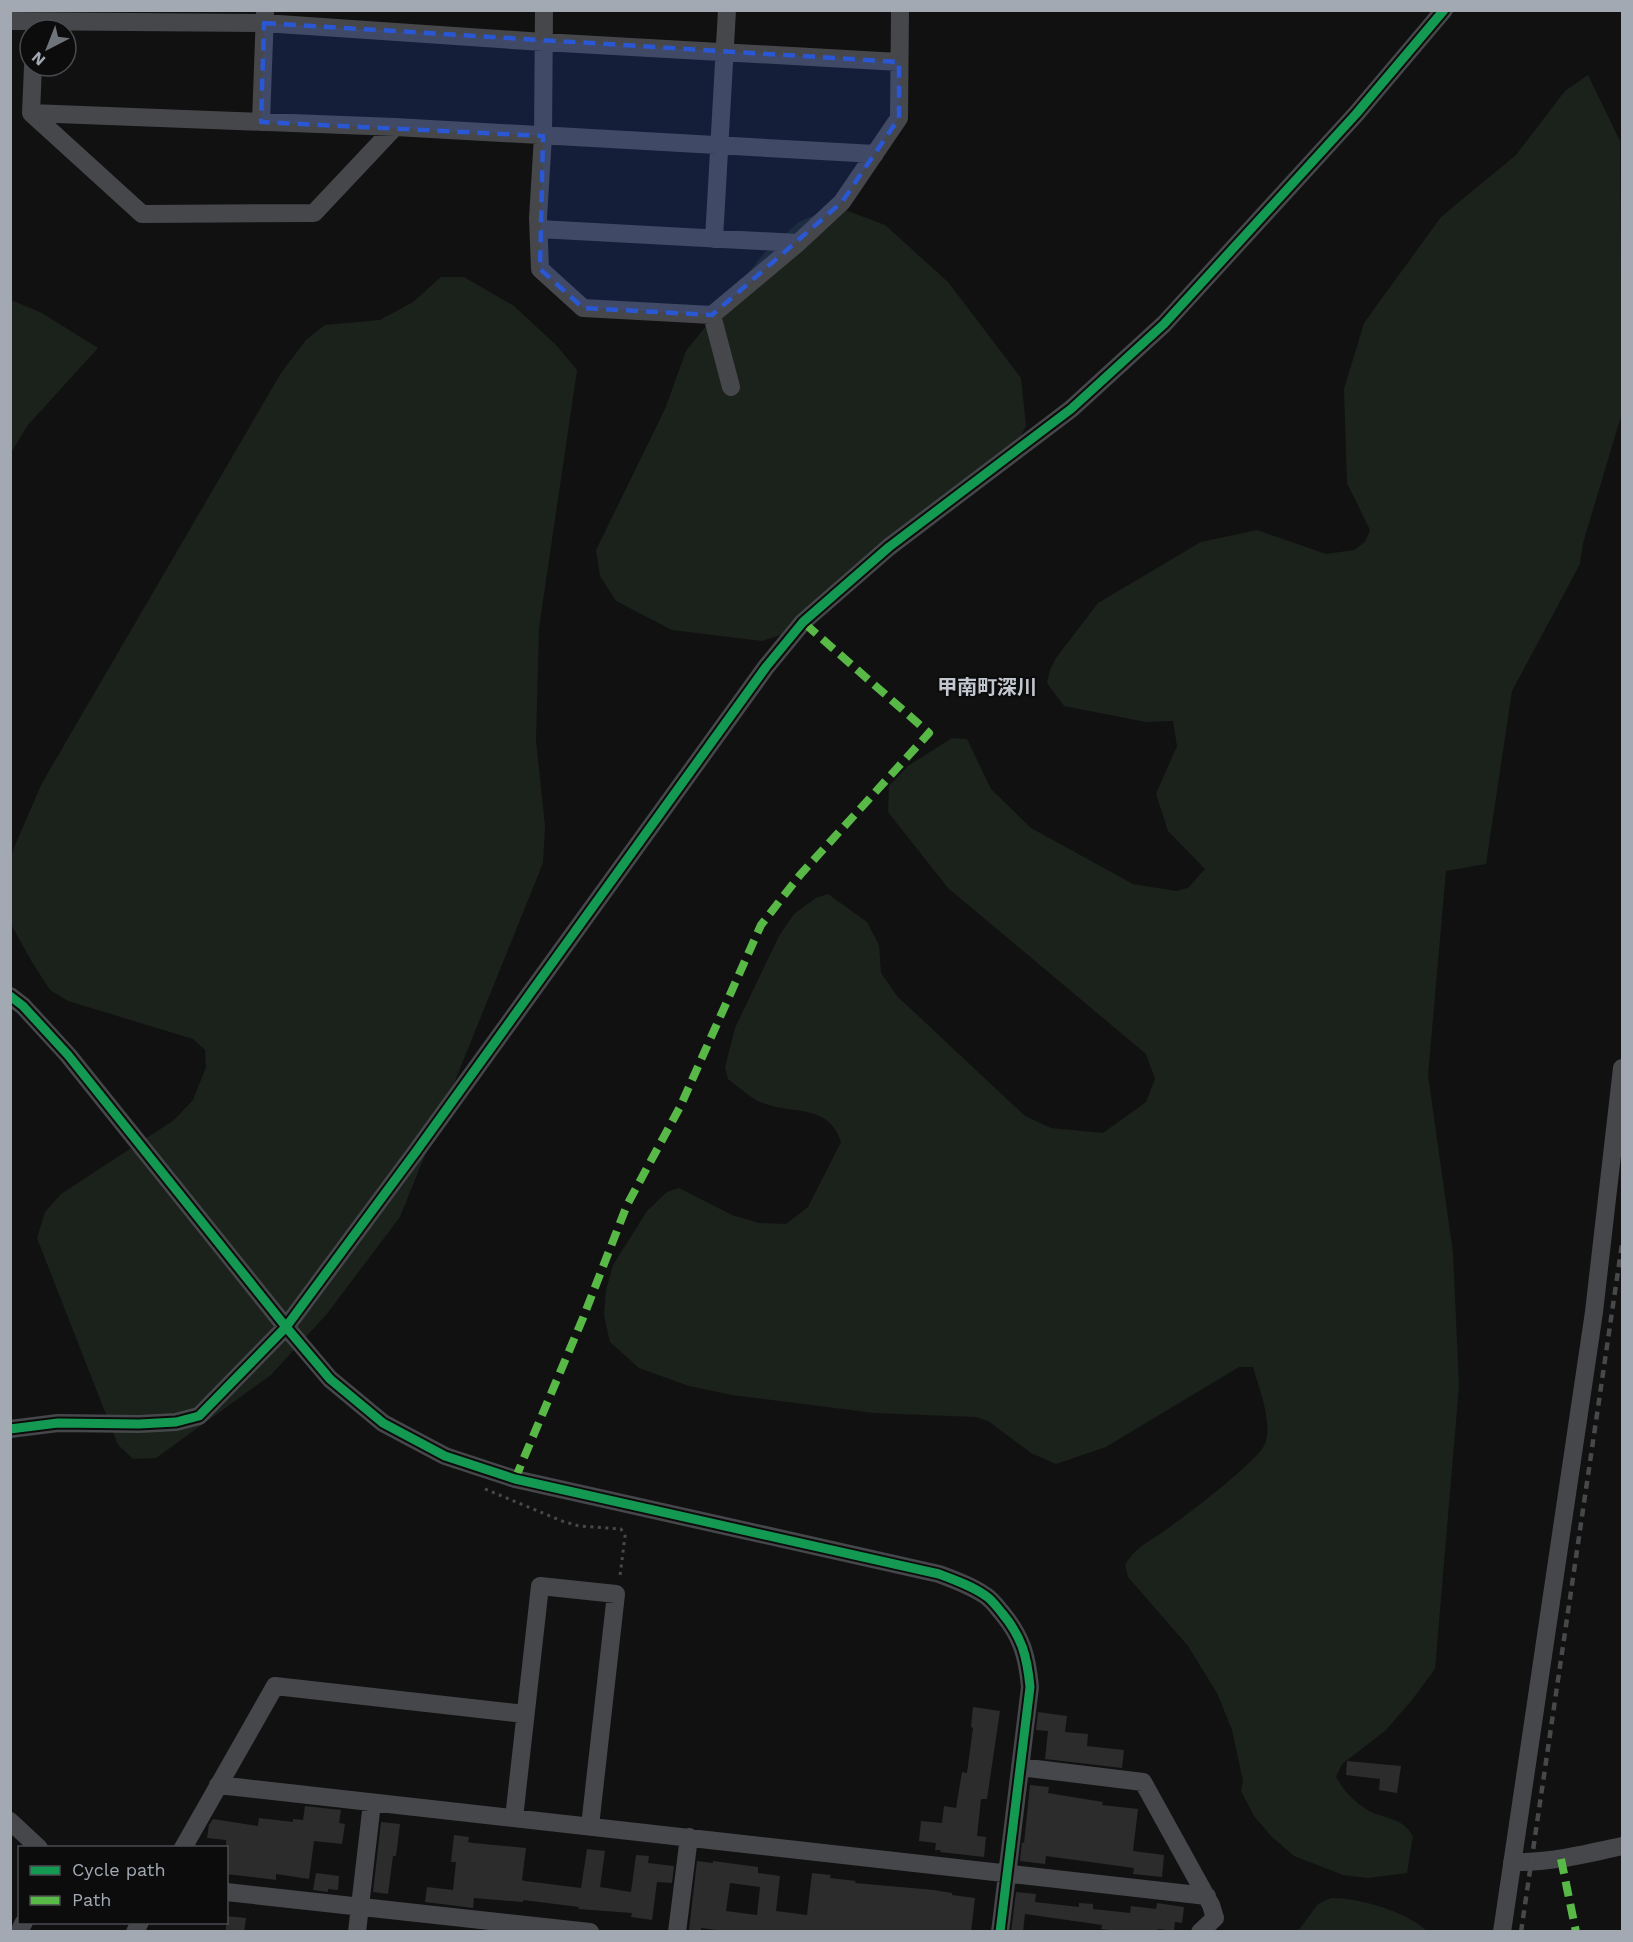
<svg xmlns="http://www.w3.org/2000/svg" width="1633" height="1942" viewBox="0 0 1633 1942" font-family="'Work Sans','Noto Sans JP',sans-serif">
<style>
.green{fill:#1b221c}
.building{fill:#2c2c2d;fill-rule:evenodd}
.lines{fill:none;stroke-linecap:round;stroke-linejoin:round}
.path{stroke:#47494c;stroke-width:3;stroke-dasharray:3 4.5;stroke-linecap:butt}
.minor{stroke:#46474a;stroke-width:18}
.rail{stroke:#46484a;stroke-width:4.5;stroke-dasharray:8 6;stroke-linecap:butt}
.quiet{stroke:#58b947;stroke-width:8;stroke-dasharray:15 8;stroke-linecap:butt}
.cycleway-casing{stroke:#0c0c0d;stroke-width:13}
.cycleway{stroke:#139951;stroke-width:9}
.marked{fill:#2a57d4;fill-opacity:0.2;stroke:#2a57d4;stroke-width:4.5;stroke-dasharray:12 8;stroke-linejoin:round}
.labels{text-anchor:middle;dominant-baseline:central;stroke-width:4.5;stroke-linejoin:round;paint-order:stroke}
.quarter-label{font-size:20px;font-weight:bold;fill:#c3c7cf;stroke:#0c0c0d}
</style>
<rect width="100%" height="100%" fill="#111112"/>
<path class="green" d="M1588,75L1620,141L1622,413L1583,543L1580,564L1512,691L1486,864L1446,871L1428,1075L1453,1253L1459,1386L1435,1669L1412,1700L1385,1731L1342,1764L1336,1777C1343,1790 1355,1803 1369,1811C1388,1820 1401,1817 1413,1836L1407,1873L1368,1878L1343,1875L1294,1856L1272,1837L1254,1816L1241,1791L1243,1781L1232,1730L1217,1693L1188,1646L1128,1577L1125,1565C1136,1546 1151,1541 1167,1529C1186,1516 1258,1461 1265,1444C1273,1422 1259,1389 1253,1367H1239L1106,1447L1056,1464L1031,1453L988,1421L976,1417L874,1413L732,1395L689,1386L639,1368L610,1342L604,1316L606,1290L613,1265L647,1211L667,1192L679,1188L732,1215L759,1223L786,1224L808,1207L841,1142C829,1103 793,1115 763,1103C751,1099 739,1087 728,1079L725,1067L735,1028L779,936L794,914L816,898L828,894L867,922L879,945L881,973L897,996L1025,1116L1051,1128L1103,1133L1146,1102L1155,1079L1146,1054L948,888L888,812L889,786L908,766L952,738L967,739L991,789L1031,828L1133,884L1176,891L1188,888L1205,869L1168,831L1156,794L1177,746L1173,721L1146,722L1064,706L1047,683L1050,670L1056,658L1098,603L1201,542L1257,530L1326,554L1354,550L1365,542L1370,530L1347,483L1344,389L1364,323L1441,217L1516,155L1565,91Z
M835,206L885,225L948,282L1021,378L1026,426L1005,467L793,631L762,641L672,630L616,601L600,576L596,550L665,409L686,351L765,252L799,222Z
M441,277H464L514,306L556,345L577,370L539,628L536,740L545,826L543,863L400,1217L326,1315L271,1375L156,1458L133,1459L118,1445L37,1238L45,1212L61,1194L174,1120L193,1100L206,1067L205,1050L193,1039L68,1001L50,990L32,962L13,928L10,914V863L13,850L42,783L281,373L306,340L325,325L380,320L413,302Z
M11,300L42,313L98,348L27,426L11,453Z
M1331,1898C1360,1898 1405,1911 1427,1931H1298L1318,1904Z"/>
<path class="building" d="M973,1707L1000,1711L987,1799H981L977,1836L986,1837L984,1857L940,1852L941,1850H935L936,1843L919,1841L921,1821L942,1823L944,1806L956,1808L962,1772L967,1773L973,1728L971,1727Z
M1038,1712L1067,1716L1065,1732L1088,1734L1087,1746L1124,1750L1122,1768L1045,1759L1048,1731L1036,1730Z
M1347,1761L1401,1766L1397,1793L1379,1790L1380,1779L1346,1775Z
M1030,1785L1049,1787L1048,1793L1103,1802L1102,1805L1138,1809L1133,1851L1164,1855L1162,1877L1133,1874L1134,1868L1046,1856L1045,1864L1020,1861L1022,1842L1024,1843Z
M305,1806L341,1810L339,1823L345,1824L342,1844L314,1841L309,1879L276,1874V1880L226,1874V1840L207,1838L209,1825L213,1819L258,1826L259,1818L293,1822V1819L303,1820Z
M381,1822L400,1824L396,1856H393L388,1894L373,1892Z
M454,1835L469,1837L468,1842L473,1843L526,1848L522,1880L525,1881L581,1888L587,1849L605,1851L600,1887L631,1892L636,1855L649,1856L648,1863L674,1866L672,1883L657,1882L652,1920L631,1917L632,1913L578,1909L579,1907L523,1900V1902L474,1898L473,1908L425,1902L427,1887L453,1890L456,1862H451Z
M697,1861L713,1863V1861L758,1867V1873L780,1876L776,1911L807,1915L812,1873L831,1875L830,1878L856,1881L855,1883L934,1890L952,1893V1895L975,1898L971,1932L774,1930V1932H765L751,1930V1932H732L701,1928V1932L689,1930ZM730,1883L760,1887L757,1915L726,1911Z
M316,1873L339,1876L338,1890L328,1889V1892L313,1890Z
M1016,1892L1036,1894L1035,1902L1079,1907V1903L1093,1904V1909L1130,1913L1131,1906L1156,1909L1157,1903L1184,1907L1182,1923L1175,1922L1174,1931L1158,1929V1932H1124L1101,1929L1102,1925L1025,1914L1023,1932H1011Z
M226,1916L246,1918L244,1932H226Z"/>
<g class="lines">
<path class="path" d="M485,1489L562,1521L579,1526L621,1529L625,1536L620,1576"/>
<path class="minor" d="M544,10L543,136L538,218L540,269L583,308L712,315L798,243L842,202L899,118L900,10
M10,21L264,23L543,42L899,62
M33,66L31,113L142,214L314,213L395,127
M31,113L395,127L875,154
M261,122L265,12
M539,229L798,243
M714,239L727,10
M712,315L731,387
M10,996L23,1006L68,1055L286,1327L330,1379L383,1423L445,1456L515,1479L939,1574C955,1580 972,1586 986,1596C992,1600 997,1607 1002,1613C1022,1637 1027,1656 1030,1687L1000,1932
M10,1429L58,1423L139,1424L176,1422L199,1416L286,1327L415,1153L766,667L803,622L889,547L1071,409L1164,324L1356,114L1444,10
M1020,1767L1143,1782L1211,1905L1215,1918L1200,1932
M218,1785L1207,1896
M514,1818L540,1586L616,1594L590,1826
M10,1821L39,1848
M183,1848L275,1686L525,1714
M1512,1862C1550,1863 1586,1854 1622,1846
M226,1892L590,1932
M19,1932L24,1922
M135,1932L140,1922
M357,1932L372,1803
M677,1932L689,1837
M1502,1932L1594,1312L1622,1068"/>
<path class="rail" d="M1521,1932L1622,1244"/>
<path class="quiet" d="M515,1479L583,1318L627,1205L680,1107L761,925L800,875L929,733L803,622
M1561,1859L1576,1932"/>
<g class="cycleway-casing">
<path id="cycleway" d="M10,996L23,1006L68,1055L286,1327L330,1379L383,1423L445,1456L515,1479L939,1574C955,1580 972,1586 986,1596C992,1600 997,1607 1002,1613C1022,1637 1027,1656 1030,1687L1000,1932
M10,1429L58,1423L139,1424L176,1422L199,1416L286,1327L415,1153L766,667L803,622L889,547L1071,409L1164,324L1356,114L1444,10"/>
</g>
<use href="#cycleway" class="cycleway"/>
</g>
<path class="marked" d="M264,23L899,62V118L842,202L712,315L583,308L540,269L543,136L261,122Z"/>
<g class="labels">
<g class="quarter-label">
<text x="987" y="687">甲南町深川</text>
</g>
</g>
<rect width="1633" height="1942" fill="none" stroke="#a2a9b3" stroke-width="24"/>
<rect x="18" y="1846" width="210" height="78" fill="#0c0c0d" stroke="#484b4f" stroke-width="1.5"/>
<rect x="30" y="1866" width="30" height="9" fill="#139951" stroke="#484b4f" stroke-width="1.5"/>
<text x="72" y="1876" font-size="18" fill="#a2a9b3">Cycle path</text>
<rect x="30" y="1896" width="30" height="9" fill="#58b947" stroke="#484b4f" stroke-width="1.5"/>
<text x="72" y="1906" font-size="18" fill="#a2a9b3">Path</text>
<g transform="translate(48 48) rotate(222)"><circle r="28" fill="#0c0c0d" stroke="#484b4f" stroke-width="1.5"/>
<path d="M0-4.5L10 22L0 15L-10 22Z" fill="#6f747b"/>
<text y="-9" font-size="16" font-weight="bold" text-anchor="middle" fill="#a2a9b3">N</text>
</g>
</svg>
